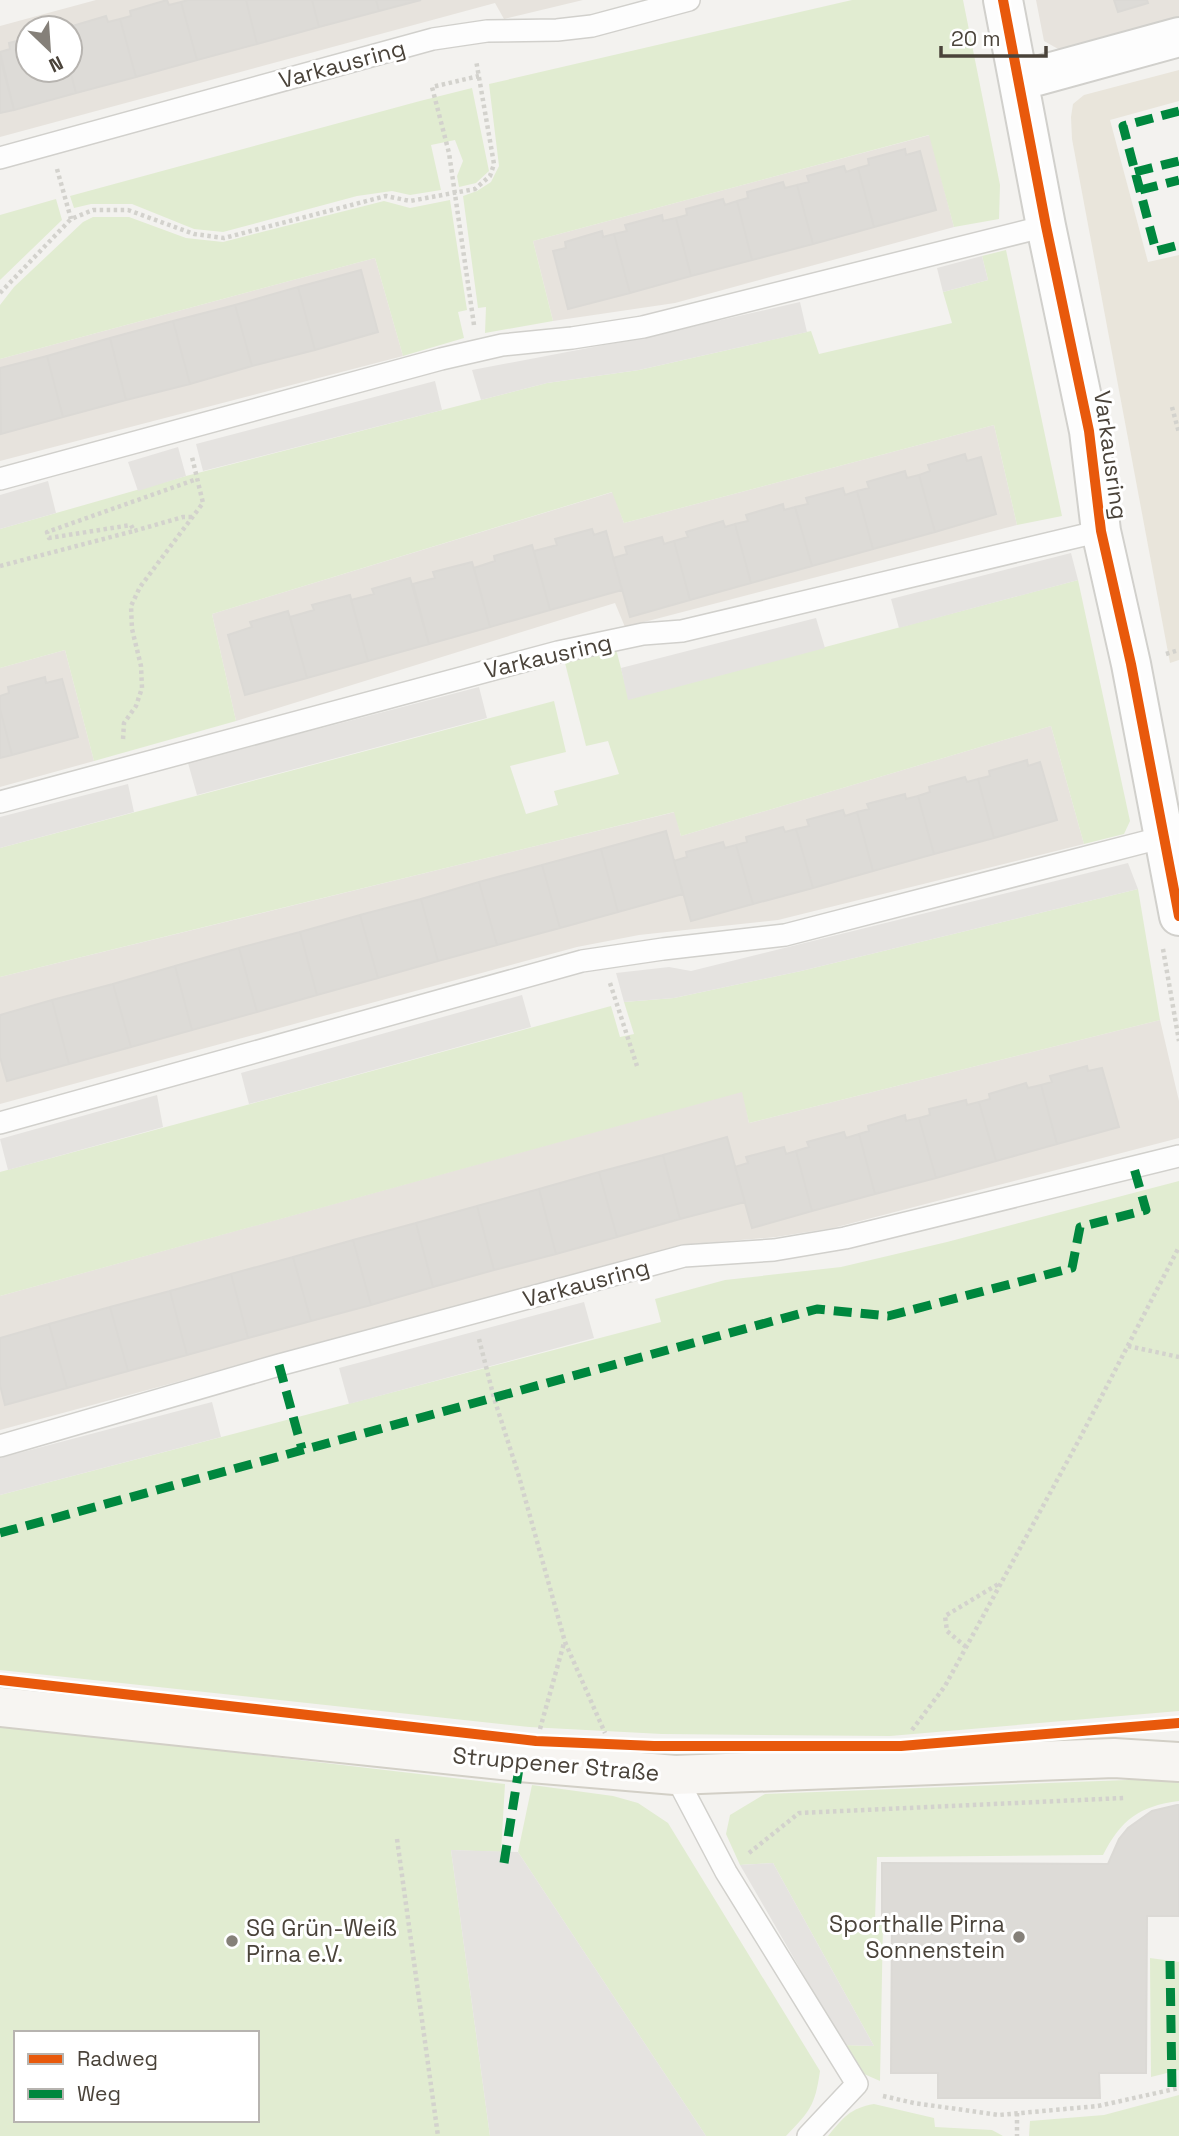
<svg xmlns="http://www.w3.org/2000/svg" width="1179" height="2136" viewBox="0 0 1179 2136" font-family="'Space Grotesk',sans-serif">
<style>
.residential{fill:#e7e3dd;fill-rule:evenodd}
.education{fill:#e9e5db}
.green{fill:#e1ecd1;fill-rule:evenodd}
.parking{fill:#e5e3e0}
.building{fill:#dddbd7;stroke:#dbd9d5;stroke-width:2}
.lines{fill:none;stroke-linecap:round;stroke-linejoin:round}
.service-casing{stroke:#d1d0cc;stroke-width:24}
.minor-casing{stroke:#d1d0cc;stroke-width:42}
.secondary-casing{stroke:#d2cfc6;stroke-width:42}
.path{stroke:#d3d2cd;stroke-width:4.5;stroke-dasharray:3.5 3.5;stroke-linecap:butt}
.service{stroke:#fdfdfd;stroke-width:21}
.minor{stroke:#fdfdfd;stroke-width:38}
.secondary{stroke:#f7f5f2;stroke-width:38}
.quiet{stroke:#00873e;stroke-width:9;stroke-dasharray:18 9;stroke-linecap:butt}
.cycleway-casing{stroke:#fff;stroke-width:15}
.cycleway{stroke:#e8590c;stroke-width:10}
.poi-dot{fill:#858079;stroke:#fff;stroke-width:2.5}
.labels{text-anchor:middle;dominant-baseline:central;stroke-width:6;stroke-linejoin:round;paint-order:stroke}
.street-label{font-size:23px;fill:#4a433a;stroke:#fff}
.poi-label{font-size:23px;fill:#4a433a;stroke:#fff;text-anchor:end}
</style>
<rect width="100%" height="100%" fill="#f3f2ef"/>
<path class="residential" d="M96,0H583L504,19L495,3L0,137V26ZM28,28H70V70H28Z
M1036,0H1179V18L1060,50L1044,41Z
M930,135L954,227L675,303L553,321L533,241Z
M375,258L403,356L0,461V359Z
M994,425L1017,525L625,627L615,603L236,721L212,614L613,492L624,523Z
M65,650L94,761L0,787V668Z
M1051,726L1084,844L778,920L639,935L577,947L0,1104V977L675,812L681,836Z
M1160,1020L1179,1101V1138L833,1228L776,1237L681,1245L0,1430V1296L743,1091L749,1123Z"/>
<path class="education" d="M1179,70V101L1110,120L1148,262L1179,255V660L1170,663L1072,139L1071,117L1073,104L1084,95Z"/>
<path class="green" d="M852,0H963L1000,185L999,219L954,227L929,135L533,241L553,321L485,333L486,307L478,308L463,196L477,191L491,182L499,166L489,84Z
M472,88L489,171L476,183L459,187L457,176L463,161L455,140L431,145L441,190L410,195L392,191L357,196L223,232L194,229L132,204H91L74,208L70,196L420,101Z
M56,199L62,220L0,280V215Z
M450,200L467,310L458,312L464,338L403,356L375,258L0,359V305L14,287L83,222L93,217H129L186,238L223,242L384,201L410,208Z
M1006,250L1062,516L1017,525L994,425L624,523L612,492L212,614L236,721L94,761L65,650L0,668V529L186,476L547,383L639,370L811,331L819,354L952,323L943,292L988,280L982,256Z
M1078,580L1130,821L1124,834L1084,844L1051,726L681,836L674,812L0,977V848L554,701L566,752L510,766L526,814L558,805L554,791L619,774L608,741L586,746L565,663L616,649L629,699Z
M1138,889L1160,1020L749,1123L742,1092L0,1296V1172L611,1006L620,1037L634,1034L624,1002L674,998L801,971Z
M1179,1181V1711L890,1736L662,1734L529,1727L0,1670V1495L661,1322L655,1299L725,1280L841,1267L947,1242Z
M0,1725L505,1784L501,1852L451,1850L490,2136H0ZM16,2033H257V2120H16Z
M1179,1778V1801C1139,1806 1121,1820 1103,1855L877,1857L875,1920L883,1922L880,2081L864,2074L844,2045L874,2046L773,1863L740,1865L726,1834L730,1815L765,1794Z
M532,1785L613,1796L638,1803L668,1823L820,2071C815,2106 810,2111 786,2136H706L518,1852Z
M1150,1958L1179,1962V2070L1151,2077Z
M1179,2095V2136H1029L1030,2121L1104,2115Z
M874,2104L934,2118L935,2127L992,2130L1003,2136H828C843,2118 850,2108 874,2104Z"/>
<path class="parking" d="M982,256L988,280L943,292L937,268Z
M800,302L807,332L639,370L547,383L481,400L472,370L646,337Z
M435,381L442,410L203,471L196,444Z
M178,447L186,476L138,491L128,462Z
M48,481L56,513L0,529V495Z
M1071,553L1078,580L899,628L891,599Z
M816,618L825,648L628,700L621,668Z
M479,687L487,718L197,795L188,763Z
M128,784L134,812L0,848V817Z
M1128,863L1138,889L801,971L674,998L624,1002L616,973L669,967L691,971Z
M522,995L531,1027L249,1104L241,1073Z
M157,1095L163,1127L8,1170L0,1139Z
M584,1302L594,1338L349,1404L339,1368Z
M212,1402L221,1437L0,1495V1458Z
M451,1850L518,1852L706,2136H490Z
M773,1863L874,2046L844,2045L740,1865Z"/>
<path class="building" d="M167,0L169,5L181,2L197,60L136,77L120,19L131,16L130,11Z
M188,0H246L257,44L197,60L181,2Z
M246,0H312L319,27L257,44Z
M312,0H376L379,11L319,27Z
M376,0H421L379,11Z
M1114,0H1147L1148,3L1118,12Z
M106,16L108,22L120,19L136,77L76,93L70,70L69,27Z
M28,38V70H70L76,93L14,110L0,52L10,49L9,43Z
M0,57L14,110L0,113Z
M905,149L906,155L920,151L936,210L874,227L858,168L869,165L868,159Z
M844,166L846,172L858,168L874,227L813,244L797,185L809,182L807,176Z
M783,182L785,188L797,185L813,244L752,260L737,201L748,198L747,192Z
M723,199L725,205L737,201L752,260L691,276L676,218L687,215L686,209Z
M662,215L663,221L676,218L691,276L630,293L614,234L627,231L625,225Z
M602,231L603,237L614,234L630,293L568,309L553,251L566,248L565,242Z
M361,270L378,332L315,350L298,287Z
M298,287L315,350L252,366L235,305Z
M235,305L252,366L190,384L173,321Z
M173,321L190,384L126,400L110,338Z
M110,338L126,400L63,417L47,356Z
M47,356L63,417L1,434L0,368Z
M965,454L967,461L981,457L996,514L935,532L919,475L930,471L928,465Z
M905,471L907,478L919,475L935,532L873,549L857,491L869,488L867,482Z
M843,488L845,495L857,491L873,549L812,566L795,507L808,504L806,498Z
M783,504L784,510L795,507L812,566L751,583L735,524L748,521L746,515Z
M723,521L725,527L735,524L751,583L690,600L674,541L688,537L686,532Z
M592,529L594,535L606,531L622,590L550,610L534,551L557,545L555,539Z
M662,537L664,544L674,541L690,600L630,617L613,558L627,554L625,547Z
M532,545L550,610L490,627L474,568L495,561L494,556Z
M472,562L490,627L429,644L413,584L435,578L433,572Z
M410,578L429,644L368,661L351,600L374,594L372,589Z
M350,595L368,661L307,678L290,617L314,610L312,605Z
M288,611L307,678L245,695L228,635L252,627L250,622Z
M45,677L46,683L62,679L78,737L12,755L0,709V696L9,693L8,687Z
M0,709L12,755L0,758Z
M1027,760L1028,766L1040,762L1057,820L994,838L978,779L990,776L989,771Z
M965,777L967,782L978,779L994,838L934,854L918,796L930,792L929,787Z
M905,794L906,799L918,796L934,854L873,871L857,812L869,809L867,804Z
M843,810L845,816L857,812L873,871L813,888L796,829L809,826L807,820Z
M783,827L785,832L796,829L813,888L753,904L736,845L747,842L746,837Z
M666,831L683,894L618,912L601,849Z
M723,842L725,848L736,845L753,904L691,921L674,861L687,857L686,852Z
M601,849L618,912L560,928L542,865Z
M542,865L560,928L497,945L479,882Z
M479,882L497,945L438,961L421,899Z
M421,899L438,961L378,978L360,915Z
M360,915L378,978L317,995L300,932Z
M300,932L317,995L257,1012L239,948Z
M239,948L257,1012L192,1030L175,966Z
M175,966L192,1030L131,1047L113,984Z
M113,984L131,1047L69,1064L52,1000Z
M52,1000L69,1064L7,1081L0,1057V1015Z
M1087,1066L1088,1071L1102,1068L1119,1127L1057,1144L1041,1085L1052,1082L1050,1076Z
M1026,1083L1028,1088L1041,1085L1057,1144L996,1161L979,1102L990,1099L989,1094Z
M966,1100L967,1105L979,1102L996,1161L936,1178L919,1118L930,1115L929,1109Z
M905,1115L906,1121L919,1118L936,1178L875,1194L859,1134L869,1131L868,1126Z
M844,1132L846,1138L859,1134L875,1194L812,1211L796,1151L809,1147L807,1142Z
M727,1137L745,1202L680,1219L663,1155Z
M784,1147L786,1154L796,1151L812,1211L752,1228L735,1167L748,1163L746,1157Z
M663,1155L680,1219L617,1237L599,1172Z
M599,1172L617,1237L556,1254L539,1189Z
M539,1189L556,1254L494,1270L477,1206Z
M477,1206L494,1270L433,1287L416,1223Z
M416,1223L433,1287L371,1305L353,1240Z
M353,1240L371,1305L311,1321L293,1257Z
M293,1257L311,1321L248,1338L231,1274Z
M231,1274L248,1338L187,1355L170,1291Z
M170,1291L187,1355L128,1371L110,1307Z
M110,1307L128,1371L67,1388L49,1324Z
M49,1324L67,1388L5,1405L0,1385V1338Z
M1177,1805H1179V1916H1147L1146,2073H1099L1100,2098H938V2073H891L892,1915H882V1863L1108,1864L1119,1839L1128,1828L1152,1811Z"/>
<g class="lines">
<g class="service-casing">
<path id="service" d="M0,158L433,39L487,31L557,30L592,26L689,0
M0,479L441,359L502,345L572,338L643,327L1046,226
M0,802L558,652L643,634L682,631L1101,531
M0,1123L582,961L663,949L785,935L1164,837
M0,1446L279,1365L684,1256L774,1250L845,1238L1179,1156
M675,1775L726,1872L857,2084L808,2136"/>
</g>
<g class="minor-casing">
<path id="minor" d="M1003,0L1046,226L1089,431L1101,531L1131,664L1179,916
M1019,81L1179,37"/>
</g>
<g class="secondary-casing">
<path id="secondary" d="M0,1707L520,1762L675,1775L1114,1758L1179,1762"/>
</g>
<path class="path" d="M57,169L71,219
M0,293L71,219L93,210H128L194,234L224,238L386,196L410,201L475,189L490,176L494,164L476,60
M474,325L449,153L432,87L479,76
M1172,407L1179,433
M192,517H183L134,531L131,525L49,538L47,532L197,479
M0,566L134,531
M1166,654L1179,650
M123,739L124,723L136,706L142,688L141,666L132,629L131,606L140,587L203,503L192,457
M1163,949L1179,1041
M610,983L637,1066
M479,1339L494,1398L518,1473L565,1642L605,1733
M1128,1346L1179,1357
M966,1647L947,1631L945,1616L1000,1583
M540,1729L564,1643
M912,1730L945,1686L1080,1438L1179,1247
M397,1839L438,2136
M749,1853L799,1813L1124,1798
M883,2096L914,2103L999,2115L1098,2106L1179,2088
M1017,2113V2136"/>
<use href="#service" class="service"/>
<use href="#minor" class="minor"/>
<use href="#secondary" class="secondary"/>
<path class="quiet" d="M1179,111L1123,126L1156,251L1179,245
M1135,172L1179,161
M1140,190L1179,180
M279,1365L302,1449
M0,1533L817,1309L888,1316L1072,1268L1080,1227L1146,1210L1134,1168
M504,1863L520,1762
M1170,1961L1172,2090"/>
<g class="cycleway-casing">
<path id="cycleway" d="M1003,0L1046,226L1089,431L1101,531L1131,664L1179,916
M0,1680L536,1741L654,1746H901L1179,1723"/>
</g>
<use href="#cycleway" class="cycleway"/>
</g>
<g class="poi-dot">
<circle cx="1019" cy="1937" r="7"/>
<circle cx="232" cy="1941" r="7"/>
</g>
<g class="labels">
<g class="street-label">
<text transform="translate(342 64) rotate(-15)">Varkausring</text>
<text transform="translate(1111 455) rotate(82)">Varkausring</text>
<text transform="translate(548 656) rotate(-13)">Varkausring</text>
<text transform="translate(586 1283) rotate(-15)">Varkausring</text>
<text transform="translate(556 1764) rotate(5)">Struppener Straße</text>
</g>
<g class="poi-label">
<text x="1005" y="1924">Sporthalle Pirna<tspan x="1005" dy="26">Sonnenstein</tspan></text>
<text x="246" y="1928" text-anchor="start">SG Grün-Weiß<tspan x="246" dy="26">Pirna e.V.</tspan></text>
</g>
</g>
<rect x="14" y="2031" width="245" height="91" fill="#ffffff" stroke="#b7b4b0" stroke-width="2"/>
<rect x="28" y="2054" width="35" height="10" fill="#e8590c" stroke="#b7b4b0" stroke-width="2"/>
<text x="77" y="2066" font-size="21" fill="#4a433a">Radweg</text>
<rect x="28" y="2089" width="35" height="10" fill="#00873e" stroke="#b7b4b0" stroke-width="2"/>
<text x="77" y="2101" font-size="21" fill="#4a433a">Weg</text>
<g transform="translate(49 49) rotate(155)"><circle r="33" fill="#ffffff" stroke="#b7b4b0" stroke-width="2"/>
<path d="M0-5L12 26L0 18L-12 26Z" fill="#858079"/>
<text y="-10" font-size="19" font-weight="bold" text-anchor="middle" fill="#4a433a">N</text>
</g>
<path d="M941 46v10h105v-10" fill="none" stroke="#4a433a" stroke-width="3.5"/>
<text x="951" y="46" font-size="21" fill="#4a433a" stroke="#ffffff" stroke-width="5" paint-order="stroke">20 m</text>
</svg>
